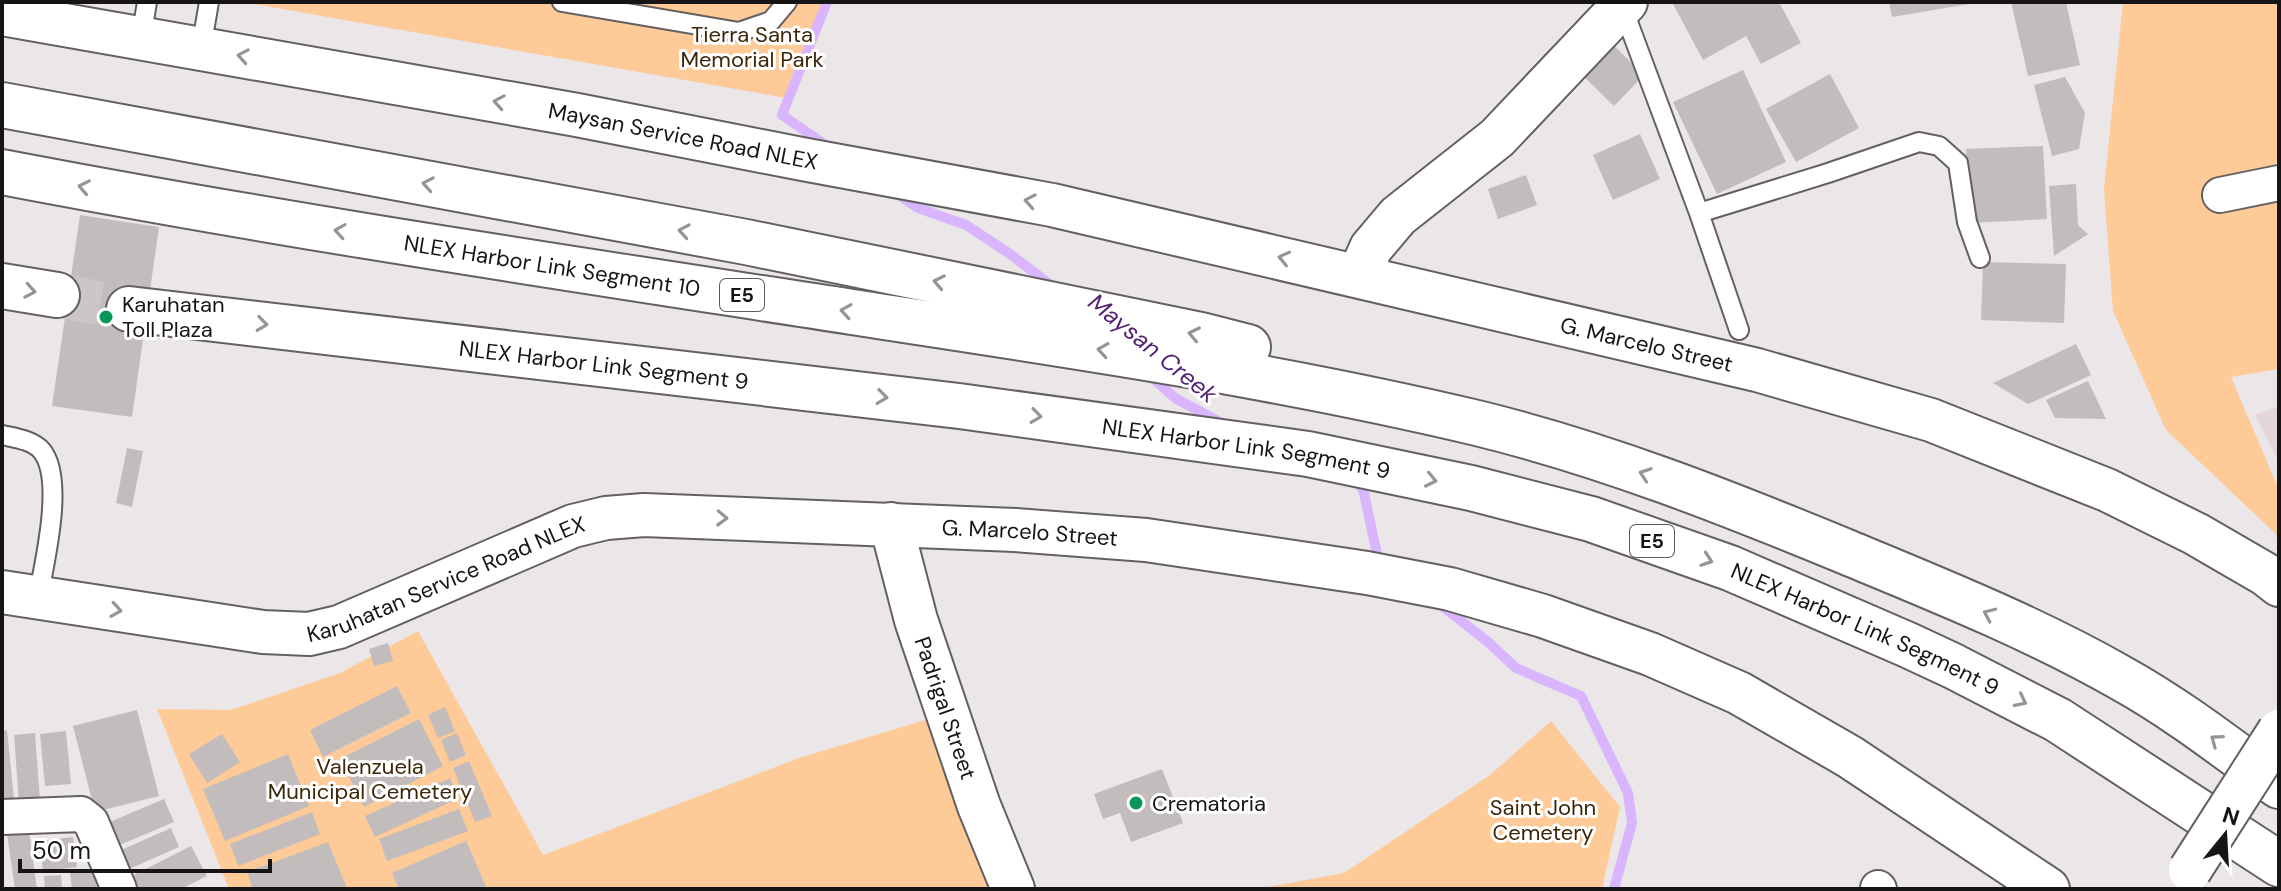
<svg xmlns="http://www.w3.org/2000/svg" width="2281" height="891" viewBox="0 0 2281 891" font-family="'DM Sans',sans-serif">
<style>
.built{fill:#e5d7d9}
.green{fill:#fdca98}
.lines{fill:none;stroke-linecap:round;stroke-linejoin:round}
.stream{stroke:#d9b5fd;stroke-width:10}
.building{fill:#c2bdbc}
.motorway-tunnel{stroke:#cbc6c8;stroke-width:44;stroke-dasharray:44 22;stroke-linecap:butt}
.service-casing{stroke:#646061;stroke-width:22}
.minor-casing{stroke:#646061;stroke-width:38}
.tertiary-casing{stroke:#646061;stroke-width:46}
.motorway-casing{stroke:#646061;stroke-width:48}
.service{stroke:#fff;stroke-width:18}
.minor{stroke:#fff;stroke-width:34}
.tertiary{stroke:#fff;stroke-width:42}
.motorway{stroke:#fff;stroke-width:44}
.tertiary-bridge-casing{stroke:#646061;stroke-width:46;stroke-linecap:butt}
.tertiary-bridge{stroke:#fff;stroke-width:42}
.oneway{stroke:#969596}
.poi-dot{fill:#099758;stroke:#fff;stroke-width:3}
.labels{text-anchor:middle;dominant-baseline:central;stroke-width:6;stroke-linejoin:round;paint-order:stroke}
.shield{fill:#fff;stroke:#5c5a5b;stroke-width:2}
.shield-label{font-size:20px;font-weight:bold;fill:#161415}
.park-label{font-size:22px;fill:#3d2508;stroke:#fff}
.street-label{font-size:22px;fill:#161415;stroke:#fff}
.poi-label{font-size:22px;fill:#161415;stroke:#fff;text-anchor:start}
.water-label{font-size:24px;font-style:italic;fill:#522375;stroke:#fff}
</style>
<rect width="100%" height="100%" fill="#ebe6e7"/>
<path class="built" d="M2276,407H2279V463L2255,415Z"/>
<path class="green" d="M242,2H829L786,98Z
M2123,2H2279V161L2276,162L2279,180V369L2231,377L2279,490V537L2166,430L2113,311L2104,189Z
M418,631L543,855L802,757L932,718L993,889H229L157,709L231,710L340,673Z
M1551,721L1620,807L1602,889H1256L1344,873L1490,775Z"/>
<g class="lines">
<path class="stream" d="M827,2L782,115L830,148
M896,193L918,208L966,225L1010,254L1056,289
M1147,373L1175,398L1223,424
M1357,476L1364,493L1379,564
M1436,601L1488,642L1516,668L1581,696L1628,793L1632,823L1614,889"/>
</g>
<path class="building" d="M1672,2H1779L1801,43L1761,64L1746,36L1703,60Z
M1889,2H1968L1969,4L1892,17Z
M2011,2H2066L2080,65L2028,76Z
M1605,37L1644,75L1614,106L1575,68Z
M1743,70L1786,162L1717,194L1673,102Z
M1830,74L1859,128L1796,162L1766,109Z
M2065,77L2085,113L2079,149L2052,156L2034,85Z
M1640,134L1660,179L1613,200L1593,155Z
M2043,146L2047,219L1970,223L1966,149Z
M1526,175L1537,205L1498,219L1488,189Z
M2076,184L2078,225L2088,234L2054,256L2049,186Z
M80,215L159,227L132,417L52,406Z
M1983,262L2066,264L2064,323L1981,320Z
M2076,344L2091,375L2028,404L1993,383Z
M2088,381L2106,419L2055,418L2046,400Z
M127,448L143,451L132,507L116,503Z
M388,643L393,661L374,666L369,649Z
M397,686L411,713L323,757L310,730Z
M445,707L455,731L438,738L428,715Z
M137,710L159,796L95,812L73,726Z
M419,719L443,766L364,807L340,759Z
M7,730L14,799L2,800V731Z
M66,731L71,784L45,786L40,734Z
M35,733L40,801L19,803L14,735Z
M457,733L466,755L450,762L441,740Z
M222,734L240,762L207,783L189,754Z
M288,754L309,806L225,841L203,789Z
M469,761L492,816L475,822L453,768Z
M1162,769L1183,823L1131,842L1120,813L1103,819L1094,794Z
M450,778L459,798L375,837L365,816Z
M164,799L174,822L108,850L98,827Z
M459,809L468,831L387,861L379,839Z
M312,812L320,834L238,866L230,844Z
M28,825L37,889H15L6,827Z
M171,828L179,847L120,873L112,854Z
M73,837L77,867L43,871L39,841Z
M466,841L486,886L480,889H399L392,873Z
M328,842L347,888L253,889L247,872Z
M191,846L207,876L181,889H129L124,880Z
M96,871L97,889H72L70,872Z
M61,875L62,889H45L44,876Z"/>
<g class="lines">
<path class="motorway-tunnel" d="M57,295L129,309"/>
<g class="service-casing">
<path id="service" d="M562,2L739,32L771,21L787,2
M1622,6L1699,213L1739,330
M141,39L147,2
M201,49L209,2
M1699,213L1828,173L1919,142L1939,146L1958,163L1967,222L1980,258
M2,435C15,438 33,440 42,451C65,480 44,564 38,598"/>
</g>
<g class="minor-casing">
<path id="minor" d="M2220,195L2279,183
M2,817L81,814L91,822L119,889
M1878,888L1879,889"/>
</g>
<g class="tertiary-casing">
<g id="tertiary">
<path id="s1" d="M2,14L577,115L802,159L1052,205L1757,370L1931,420L2107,490L2196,534L2265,574L2279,585"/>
<path d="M1359,275L1371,248L1398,216L1497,138L1626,2"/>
<path id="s2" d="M891,524L916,620L979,806L1013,889"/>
<path id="s3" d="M2,592L263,632L309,634L339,627L573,526L606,518L644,515L1015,530L1146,540L1367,573L1450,589L1543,616L1650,654L1739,693L1850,757L2048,889"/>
</g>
</g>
<g class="motorway-casing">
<g id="motorway">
<path d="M2,105L746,242L1201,335L1248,347"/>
<path id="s4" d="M2,172C284,226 568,268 852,312C1061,344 1271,374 1477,423C1604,454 1728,503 1849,553C1941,591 2035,629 2121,678C2177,709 2228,749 2279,786"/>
<path d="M2,286L57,295"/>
<path id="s5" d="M129,309L959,406L1308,454L1471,488L1591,519L1730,568L1908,645L1953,666L2058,720L2279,864"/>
</g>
</g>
<use href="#service" class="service"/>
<use href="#minor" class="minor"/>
<use href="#tertiary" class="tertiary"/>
<use href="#motorway" class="motorway"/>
<g class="tertiary-bridge-casing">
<path id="tertiary-bridge" d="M2190,870L2279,731"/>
</g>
<use href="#tertiary-bridge" class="tertiary-bridge"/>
</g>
<defs><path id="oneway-chevron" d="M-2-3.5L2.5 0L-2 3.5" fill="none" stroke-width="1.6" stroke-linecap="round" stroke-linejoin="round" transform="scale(2)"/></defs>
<g class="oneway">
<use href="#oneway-chevron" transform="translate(243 56) rotate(-170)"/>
<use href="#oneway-chevron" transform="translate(499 102) rotate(-170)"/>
<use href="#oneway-chevron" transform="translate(428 184) rotate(-170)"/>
<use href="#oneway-chevron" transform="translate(84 187) rotate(-169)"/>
<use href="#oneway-chevron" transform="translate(1030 201) rotate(-170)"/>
<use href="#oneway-chevron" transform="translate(340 231) rotate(-171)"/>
<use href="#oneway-chevron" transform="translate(684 231) rotate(-170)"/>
<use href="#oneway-chevron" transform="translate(1284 258) rotate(-167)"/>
<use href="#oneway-chevron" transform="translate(939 282) rotate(-169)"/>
<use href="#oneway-chevron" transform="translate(30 291) rotate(10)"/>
<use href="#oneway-chevron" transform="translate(846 311) rotate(-171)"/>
<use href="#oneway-chevron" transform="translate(262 324) rotate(7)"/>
<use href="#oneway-chevron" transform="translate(1194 334) rotate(-168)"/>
<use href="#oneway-chevron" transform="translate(1103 350) rotate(-171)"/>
<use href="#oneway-chevron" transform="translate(882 397) rotate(7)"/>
<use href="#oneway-chevron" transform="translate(1036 416) rotate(8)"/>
<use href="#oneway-chevron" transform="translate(1645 474) rotate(-161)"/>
<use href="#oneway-chevron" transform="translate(1431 480) rotate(12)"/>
<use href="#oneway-chevron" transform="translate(722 518) rotate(2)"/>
<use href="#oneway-chevron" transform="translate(1707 560) rotate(19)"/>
<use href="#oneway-chevron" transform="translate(116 610) rotate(9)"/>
<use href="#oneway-chevron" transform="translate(1989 614) rotate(-156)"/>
<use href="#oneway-chevron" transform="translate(2021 701) rotate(27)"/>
<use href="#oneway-chevron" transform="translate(2216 740) rotate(-144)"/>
</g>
<g class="poi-dot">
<circle cx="106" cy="317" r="8"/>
<circle cx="1136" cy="803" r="8"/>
</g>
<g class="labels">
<g class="shield">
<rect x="720" y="279" width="44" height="32" rx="6"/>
<rect x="1630" y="525" width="44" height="32" rx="6"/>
</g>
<g class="shield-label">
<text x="742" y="295">E5</text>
<text x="1652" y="541">E5</text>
</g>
<g class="park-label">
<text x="752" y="34">Tierra Santa<tspan x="752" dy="25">Memorial Park</tspan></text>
<text x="370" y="766">Valenzuela<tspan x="370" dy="25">Municipal Cemetery</tspan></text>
<text x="1543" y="807">Saint John<tspan x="1543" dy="25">Cemetery</tspan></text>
</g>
<g class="street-label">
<text stroke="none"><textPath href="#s1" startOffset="692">Maysan Service Road NLEX</textPath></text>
<text stroke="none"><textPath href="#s4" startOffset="558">NLEX Harbor Link Segment 10</textPath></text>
<text stroke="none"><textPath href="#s1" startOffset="1678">G. Marcelo Street</textPath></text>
<text stroke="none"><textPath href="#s5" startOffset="478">NLEX Harbor Link Segment 9</textPath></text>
<text stroke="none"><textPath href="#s5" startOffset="1126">NLEX Harbor Link Segment 9</textPath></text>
<text stroke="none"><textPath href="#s3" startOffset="1054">G. Marcelo Street</textPath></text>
<text stroke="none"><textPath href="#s3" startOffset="458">Karuhatan Service Road NLEX</textPath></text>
<text stroke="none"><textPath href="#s5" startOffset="1774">NLEX Harbor Link Segment 9</textPath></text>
<text stroke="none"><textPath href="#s2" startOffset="192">Padrigal Street</textPath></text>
</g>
<g class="poi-label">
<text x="122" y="304">Karuhatan<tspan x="122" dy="25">Toll Plaza</tspan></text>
<text x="1152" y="803">Crematoria</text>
</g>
<g class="water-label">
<text transform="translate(1153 348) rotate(39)">Maysan Creek</text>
</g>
</g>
<rect width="2281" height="891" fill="none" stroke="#161415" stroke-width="8"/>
<g transform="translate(2225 835) rotate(18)" stroke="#ffffff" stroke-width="6" paint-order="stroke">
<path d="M0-6L14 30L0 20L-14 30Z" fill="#161415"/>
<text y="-12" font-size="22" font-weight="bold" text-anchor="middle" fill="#161415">N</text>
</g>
<path d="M20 859v12h250v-12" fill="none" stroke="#161415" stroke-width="4"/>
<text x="32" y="859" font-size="24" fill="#161415" stroke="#ffffff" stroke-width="6" paint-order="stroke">50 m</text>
</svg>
